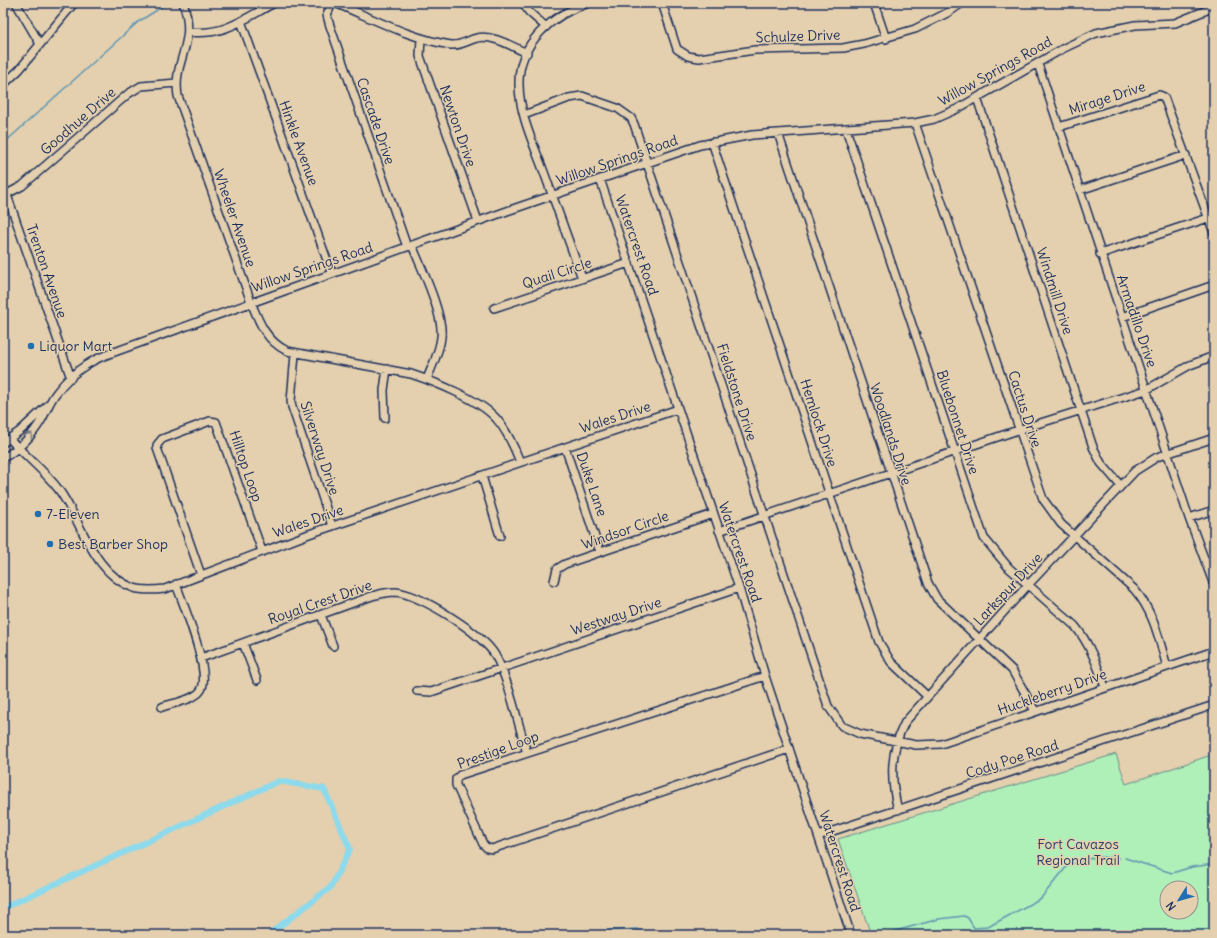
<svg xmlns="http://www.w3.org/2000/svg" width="1217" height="938" viewBox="0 0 1217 938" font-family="Delius,sans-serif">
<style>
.green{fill:#afefb8;stroke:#658f8b;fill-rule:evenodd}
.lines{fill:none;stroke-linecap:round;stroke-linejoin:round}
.stream{stroke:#5f96b4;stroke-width:1.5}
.canal{stroke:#8ddaed;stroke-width:6}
.minor-casing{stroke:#1b2f5e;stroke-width:10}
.minor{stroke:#e4d0ae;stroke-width:7}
.oneway{stroke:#808086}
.poi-dot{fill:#1f6fb2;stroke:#e4d0ae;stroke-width:1.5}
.labels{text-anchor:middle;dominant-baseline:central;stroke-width:3;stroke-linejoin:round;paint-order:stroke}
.street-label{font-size:14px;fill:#1b2f5e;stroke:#e4d0ae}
.poi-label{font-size:14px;fill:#1b2f5e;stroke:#e4d0ae;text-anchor:start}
.park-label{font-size:14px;fill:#2a4267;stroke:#e4d0ae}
</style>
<rect width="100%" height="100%" fill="#e4d0ae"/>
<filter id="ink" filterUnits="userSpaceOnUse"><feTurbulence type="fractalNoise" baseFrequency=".025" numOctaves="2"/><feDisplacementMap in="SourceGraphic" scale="8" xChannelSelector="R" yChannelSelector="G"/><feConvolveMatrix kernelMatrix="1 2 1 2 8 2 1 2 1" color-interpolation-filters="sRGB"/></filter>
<g filter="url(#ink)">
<path class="green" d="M1116,754L1126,784L1214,754V935H871L838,839ZM1167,888H1191V912H1167Z"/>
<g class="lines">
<path class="stream" d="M3,144L138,22L168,3
M1125,858L1172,873L1192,867L1214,864
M595,935L604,931L637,929L649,935
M867,935L888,933L939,919L964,916L968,918L974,928L988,927L1041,898L1068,865L1096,857L1119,858"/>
<path class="canal" d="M3,908L279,781L324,789L350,849L331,887L268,935"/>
<g class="minor-casing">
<path id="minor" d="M16,3L40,44
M183,3C198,44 172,60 178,96L251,302C259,322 266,341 287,351L411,374C426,379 439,384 454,391C493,409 504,421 520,462
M332,3L327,15L329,23L407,247
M335,3C372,18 411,39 451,45C461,46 468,40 477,38C492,34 513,47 527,53
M523,3L529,12L546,27
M662,3L677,49L688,56L699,58L755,50L843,48L864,44L915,29L949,12L962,3
M875,6L886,39
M241,21L332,274
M189,32C224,36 244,19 274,3
M421,38L420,56L478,221
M1038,64L1189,518L1214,585
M3,85L19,70L74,3
M977,98L1093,447L1101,463L1120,485
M524,115L569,98L582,96L617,108L631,118L634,124L828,706L842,726L860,734L916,745L941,744L1214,651
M915,123L1043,499L1061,524L1134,589C1154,612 1159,639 1167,667
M1059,127L1159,95L1164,97L1214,233
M846,129L984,538L1009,568L1075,626C1090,644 1097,665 1105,687
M778,133L928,583L937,599L1012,670L1035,711
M712,142L879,642L891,662L927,696
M600,179L739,588L765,676L851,935
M1080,190L1186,155
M7,195L71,378
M3,196L22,186L128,94L141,86L177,83
M412,245C421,267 444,315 441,337C440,351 432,366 427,379
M1100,254L1208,218
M582,278C570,244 557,209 545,175C535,147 519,115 519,84C518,43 553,14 589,3
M494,308L629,263
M1122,317L1214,285
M295,354L291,401L292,407L332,526
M385,418L384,390L387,369
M10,439C26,457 45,471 59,490C82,522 93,574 134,588C143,591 155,590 165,589L309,534L678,409
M3,443L20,431L47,406
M565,447L600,552
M3,458C19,449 33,435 42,419C47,410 50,400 57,392C69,376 87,362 106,355L507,211L700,145L752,135L915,123L934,119L957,109L1064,48L1096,33L1135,25L1175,23L1214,7
M482,476L500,536
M1189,518L1214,510
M719,531L1018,430L1146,390L1190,365L1214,356
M201,575L157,448V445L162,439L210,421L216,422L262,551
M554,581L557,569L565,564L713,514
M321,615L333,646
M243,643L257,680
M201,658L372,596C379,594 388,592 396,592C420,594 483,634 495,655C509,680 518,724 527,753
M765,676L460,775L456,779V785L483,844L487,848L492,849L789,749
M417,691L431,692L739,588
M162,707C173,703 195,700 201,690C212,673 183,604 176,584
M898,810C890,779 890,751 905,722L1028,585L1135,471L1157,457L1214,438
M818,836L1214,705"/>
</g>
<use href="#minor" class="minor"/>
</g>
<defs><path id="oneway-chevron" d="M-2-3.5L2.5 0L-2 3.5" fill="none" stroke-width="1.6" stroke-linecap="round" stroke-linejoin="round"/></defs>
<use class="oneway" href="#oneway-chevron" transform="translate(30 435) rotate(-49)"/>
</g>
<g class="poi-dot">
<circle cx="31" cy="346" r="4"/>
<circle cx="38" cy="514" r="4"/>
<circle cx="50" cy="544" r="4"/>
</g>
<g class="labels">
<g class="street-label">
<text transform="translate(798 36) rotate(-2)">Schulze Drive</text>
<text transform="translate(995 71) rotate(-29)">Willow Springs Road</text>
<text transform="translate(1107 98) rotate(-18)">Mirage Drive</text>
<text transform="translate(78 121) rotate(-41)">Goodhue Drive</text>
<text transform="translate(376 121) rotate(71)">Cascade Drive</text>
<text transform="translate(458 126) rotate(71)">Newton Drive</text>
<text transform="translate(299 143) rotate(70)">Hinkle Avenue</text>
<text transform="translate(617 160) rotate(-19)">Willow Springs Road</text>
<text transform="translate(235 218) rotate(71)">Wheeler Avenue</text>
<text transform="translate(637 245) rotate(71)">Watercrest Road</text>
<text transform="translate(312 267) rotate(-19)">Willow Springs Road</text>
<text transform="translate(47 271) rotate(71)">Trenton Avenue</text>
<text transform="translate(557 273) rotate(-18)">Quail Circle</text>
<text transform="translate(1055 291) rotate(72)">Windmill Drive</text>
<text transform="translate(1137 321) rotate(71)">Armadillo Drive</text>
<text transform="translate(737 392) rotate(72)">Fieldstone Drive</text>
<text transform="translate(1025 409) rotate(72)">Cactus Drive</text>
<text transform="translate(615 417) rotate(-18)">Wales Drive</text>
<text transform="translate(958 422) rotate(72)">Bluebonnet Drive</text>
<text transform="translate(819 423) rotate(72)">Hemlock Drive</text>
<text transform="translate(891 434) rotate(72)">Woodlands Drive</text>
<text transform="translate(320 448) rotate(72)">Silverway Drive</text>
<text transform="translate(246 466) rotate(71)">Hilltop Loop</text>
<text transform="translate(592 484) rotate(71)">Duke Lane</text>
<text transform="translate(308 521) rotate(-19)">Wales Drive</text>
<text transform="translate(625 530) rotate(-19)">Windsor Circle</text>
<text transform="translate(740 552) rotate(71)">Watercrest Road</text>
<text transform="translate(1008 589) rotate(-47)">Larkspur Drive</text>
<text transform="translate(320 602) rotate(-19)">Royal Crest Drive</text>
<text transform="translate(616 616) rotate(-18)">Westway Drive</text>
<text transform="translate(1052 692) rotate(-19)">Huckleberry Drive</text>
<text transform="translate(498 750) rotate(-20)">Prestige Loop</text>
<text transform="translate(1012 759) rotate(-18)">Cody Poe Road</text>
<text transform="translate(840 861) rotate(72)">Watercrest Road</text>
</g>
<g class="poi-label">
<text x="39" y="346">Liquor Mart</text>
<text x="46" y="514">7-Eleven</text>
<text x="58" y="544">Best Barber Shop</text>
</g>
<g class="park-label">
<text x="1078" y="844">Fort Cavazos<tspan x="1078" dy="16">Regional Trail</tspan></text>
</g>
</g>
<rect width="1217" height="938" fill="none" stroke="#e4d0ae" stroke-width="16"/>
<rect x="8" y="8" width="1201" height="922" fill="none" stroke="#1b2f5e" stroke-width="1.5" filter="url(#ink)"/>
<g transform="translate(1179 900) rotate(233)"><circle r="19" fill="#e4d0ae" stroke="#94908e"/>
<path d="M0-3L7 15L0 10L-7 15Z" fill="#1f6fb2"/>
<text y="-6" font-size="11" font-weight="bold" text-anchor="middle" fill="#1b2f5e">N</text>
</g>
</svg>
